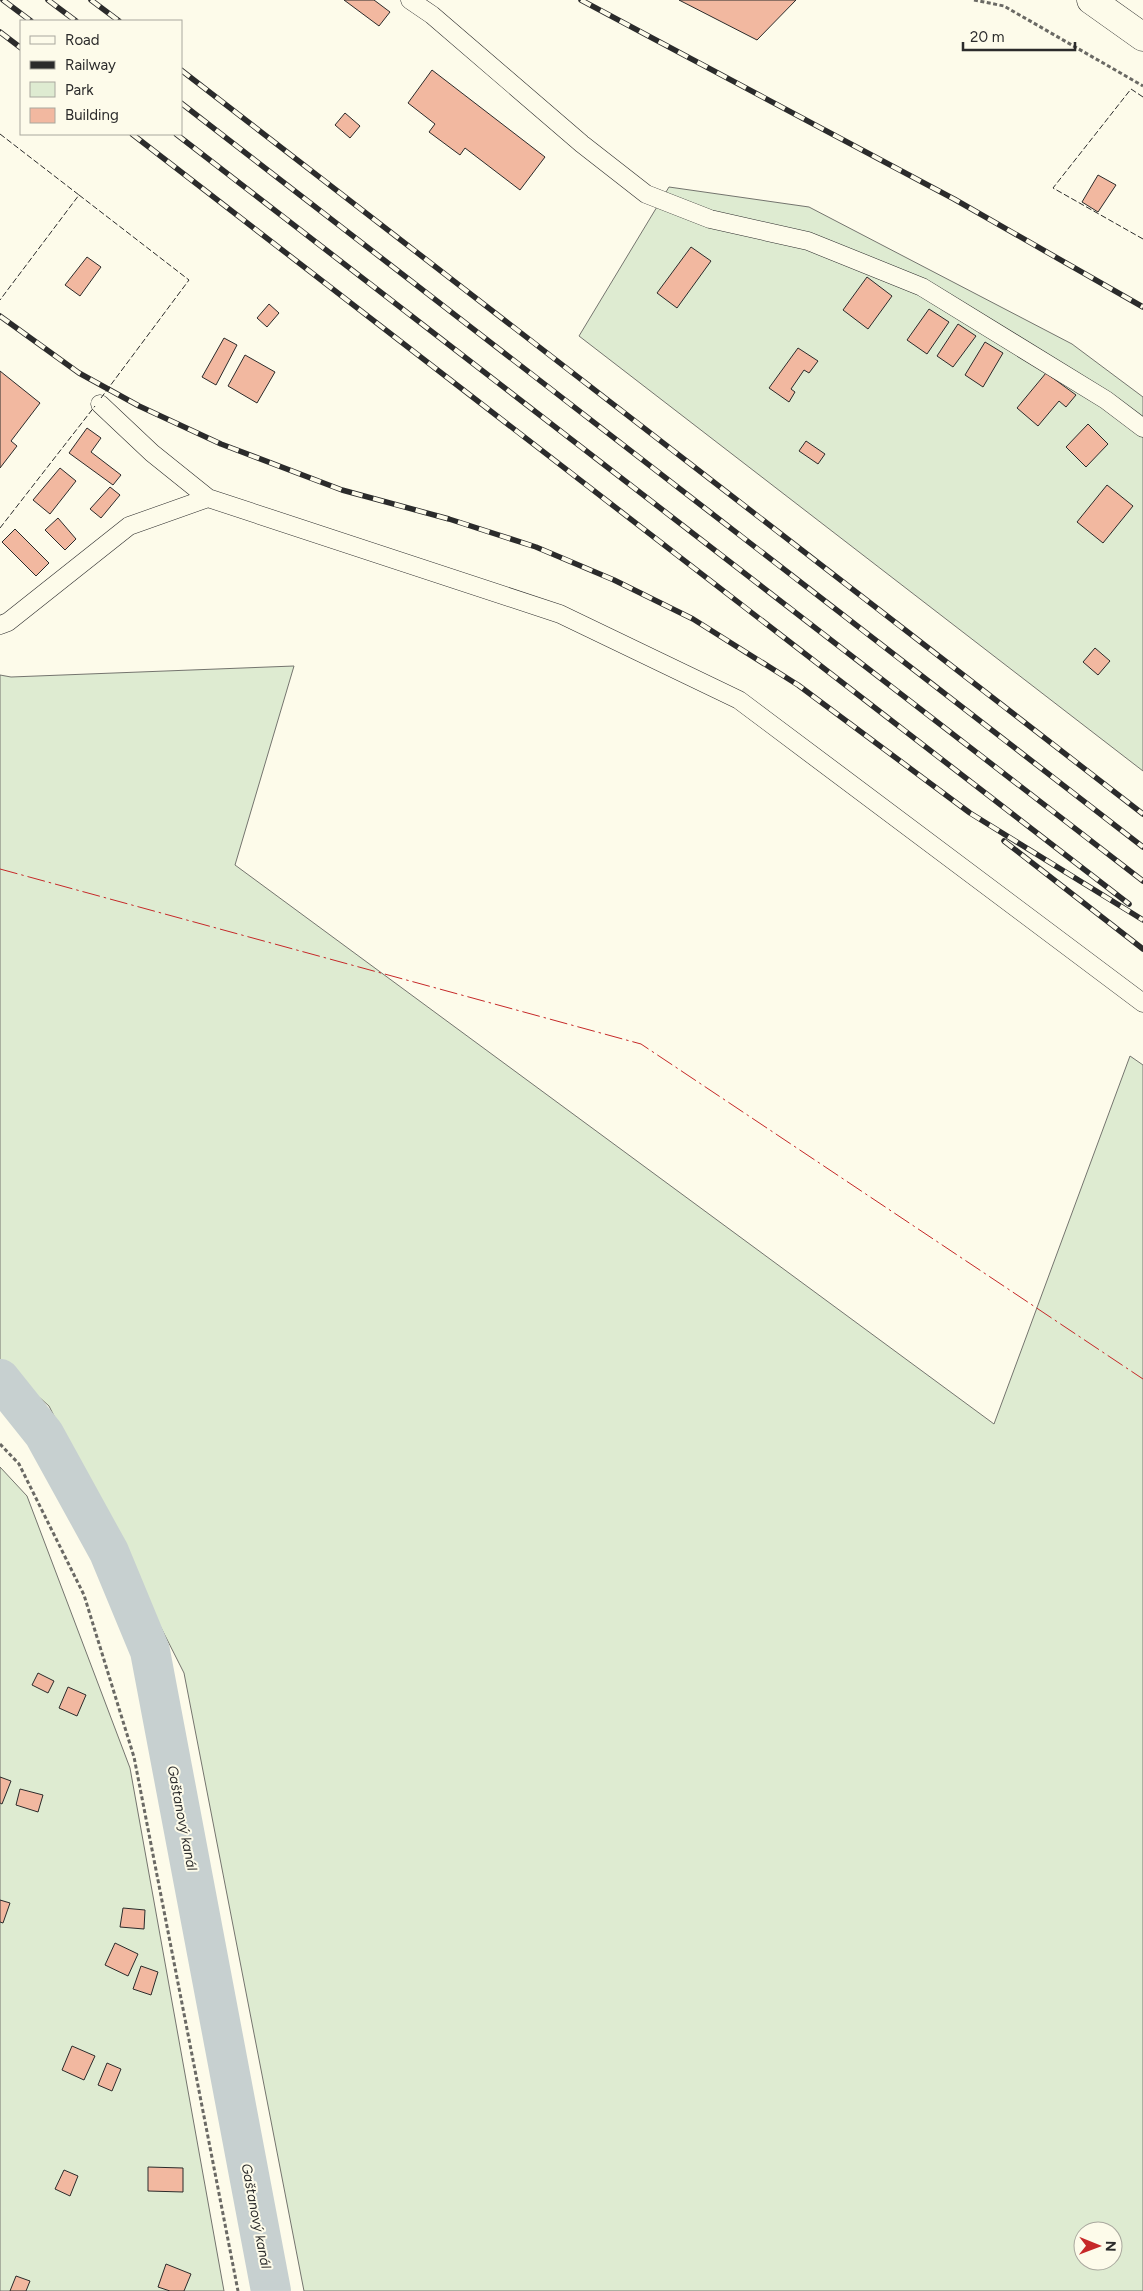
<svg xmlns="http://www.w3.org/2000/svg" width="1143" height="2291" viewBox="0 0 1143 2291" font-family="Figtree,sans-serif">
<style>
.green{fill:#deebd1;stroke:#74746e;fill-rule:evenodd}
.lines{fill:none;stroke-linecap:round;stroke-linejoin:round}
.canal{stroke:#c7d0d0;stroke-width:40}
.building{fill:#f2b8a0;stroke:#2b2b2b}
.service-casing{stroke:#2b2b2b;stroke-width:19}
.secondary-casing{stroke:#2b2b2b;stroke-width:29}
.path{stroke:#6a6964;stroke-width:3;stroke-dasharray:4 2.5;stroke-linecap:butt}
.service{stroke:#fdfbea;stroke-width:18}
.secondary{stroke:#fdfbea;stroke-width:28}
.rail-casing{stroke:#2b2b2b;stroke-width:5.5}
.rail{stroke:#fdfbea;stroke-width:4;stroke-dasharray:11;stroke-linecap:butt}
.fence{stroke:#2b2b2b;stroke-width:1;stroke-dasharray:6 2.5;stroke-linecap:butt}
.power{stroke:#c62828;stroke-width:1;stroke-dasharray:18 4 2.5 4;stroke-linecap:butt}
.labels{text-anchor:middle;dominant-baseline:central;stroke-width:4;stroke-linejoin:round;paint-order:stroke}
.water-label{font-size:14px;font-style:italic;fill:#2b2b2b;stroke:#fdfbea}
</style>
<rect width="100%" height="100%" fill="#fdfbea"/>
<path class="green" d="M669,187L809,207L1072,344L1143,397V771L579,336Z
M294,666L235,865L994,1424L1130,1056L1143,1065V2291H304L184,1673L49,1406L0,1362V675L11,677ZM1083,2231H1113V2261H1083Z
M0,1467L27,1496L130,1768L224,2291H0Z"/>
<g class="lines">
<path class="canal" d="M0,1379L44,1434L109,1552L150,1651L271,2291"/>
</g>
<path class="building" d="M344,0H374L390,12L379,26Z
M679,0H796L757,40Z
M432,70L545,157L520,190L465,148L460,155L429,132L435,124L408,103Z
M345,113L360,126L350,138L335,125Z
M1098,175L1116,185L1098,212L1082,202Z
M691,247L711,261L677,308L657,293Z
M87,257L101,267L80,296L65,285Z
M867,277L892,296L868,329L843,310Z
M269,304L279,313L267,327L257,318Z
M929,309L949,322L927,354L907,340Z
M958,324L976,336L953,367L937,356Z
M224,338L237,345L216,385L202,377Z
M985,342L1003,353L983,387L965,375Z
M798,348L818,361L809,373L804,370L791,389L795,392L789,402L769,388Z
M245,355L275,372L257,403L228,386Z
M0,371L40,403L11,441L17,446L0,468Z
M1046,373L1076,395L1066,407L1059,401L1038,426L1017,408Z
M1088,424L1108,444L1086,467L1066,447Z
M87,428L101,438L91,452L121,475L113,485L69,453Z
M806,441L825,454L818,464L799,451Z
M60,468L76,481L50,514L33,500Z
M1107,485L1133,506L1103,543L1077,522Z
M110,487L120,495L101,518L90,509Z
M58,518L76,539L65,550L45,530Z
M15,529L49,563L36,576L2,542Z
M1095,648L1110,661L1098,675L1083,662Z
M38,1673L54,1681L48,1693L32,1685Z
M68,1687L86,1695L77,1716L59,1708Z
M0,1777L11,1781L2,1804L0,1803Z
M20,1789L43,1795L38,1812L16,1805Z
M0,1900L10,1903L3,1923L0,1922Z
M123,1908L145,1910L144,1929L120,1927Z
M115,1943L138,1954L128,1976L105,1965Z
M141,1966L158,1972L151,1995L133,1989Z
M72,2046L95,2056L84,2080L62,2070Z
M107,2063L121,2069L112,2091L98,2085Z
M148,2167L183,2168V2192L148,2191Z
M64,2170L78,2176L70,2196L55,2189Z
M166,2264L191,2274L184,2291H170L158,2287Z
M16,2276L30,2281L26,2291H10Z"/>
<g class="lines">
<g class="service-casing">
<path id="service" d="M410,0L432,15L582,144L646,194L710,219L808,241L922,287L1106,400L1143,428
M100,404L152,453L208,498
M0,625L8,622L129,526L208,498L560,614L739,700L1143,1003"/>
</g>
<g class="secondary-casing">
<path id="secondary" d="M1091,0L1143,37"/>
</g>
<path class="path" d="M974,0L1004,6L1143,86
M0,1444L19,1464L84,1595L134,1757L238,2291"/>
<use href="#service" class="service"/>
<use href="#secondary" class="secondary"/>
<g class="rail-casing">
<path id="rail" d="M3,0L31,21
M48,0L76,21
M91,0L119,21
M581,0L954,199L1143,307
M0,32L21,48
M181,70L1143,814
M181,103L1143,847
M132,134L1129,904
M176,134L1143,881
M0,316L79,373L139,406L221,444L342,490L449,519L536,547L614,580L693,619L798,685L970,813L1143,920
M1004,841L1143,949"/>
</g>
<use href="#rail" class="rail"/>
<path class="fence" d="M1143,97L1131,89L1053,188L1143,239
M0,134L79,195L0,300
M79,195L189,280L101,398
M0,528L95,406"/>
<path class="power" d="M0,869L641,1044L1143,1379"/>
</g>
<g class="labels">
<g class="water-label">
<text transform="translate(182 1818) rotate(79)">Gaštanový kanál</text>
<text transform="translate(256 2216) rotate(79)">Gaštanový kanál</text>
</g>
</g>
<rect x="20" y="20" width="162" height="115" fill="#fdfbea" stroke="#a9a89e"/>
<rect x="30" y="36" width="25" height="8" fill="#fdfbea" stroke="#a9a89e"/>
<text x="65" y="45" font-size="15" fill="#2b2b2b">Road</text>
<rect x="30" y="61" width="25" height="8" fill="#2b2b2b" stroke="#a9a89e"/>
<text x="65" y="70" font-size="15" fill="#2b2b2b">Railway</text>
<rect x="30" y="82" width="25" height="15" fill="#deebd1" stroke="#a9a89e"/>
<text x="65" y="95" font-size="15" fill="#2b2b2b">Park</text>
<rect x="30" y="108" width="25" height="15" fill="#f2b8a0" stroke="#a9a89e"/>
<text x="65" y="120" font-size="15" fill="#2b2b2b">Building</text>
<g transform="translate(1098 2246) rotate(91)"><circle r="24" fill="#fdfbea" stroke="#a9a89e"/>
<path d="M0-4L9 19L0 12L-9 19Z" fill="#c62828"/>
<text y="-8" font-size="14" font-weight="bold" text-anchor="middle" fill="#2b2b2b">N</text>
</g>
<path d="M963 42v8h112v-8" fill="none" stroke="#2b2b2b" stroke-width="2.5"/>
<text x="970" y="42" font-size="15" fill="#2b2b2b" stroke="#fdfbea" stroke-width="4" paint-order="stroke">20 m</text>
</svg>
